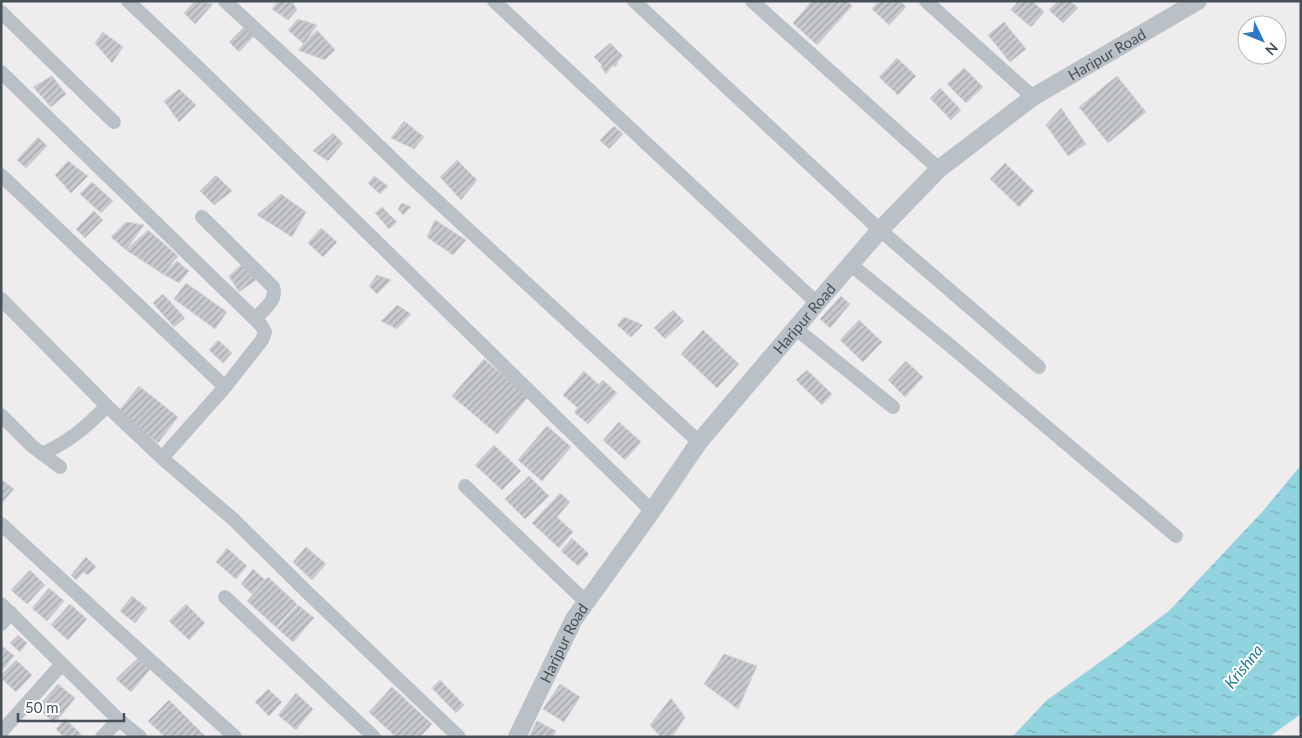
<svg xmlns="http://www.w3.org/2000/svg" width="1302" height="738" viewBox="0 0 1302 738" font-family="Lato,sans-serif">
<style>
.water{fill:url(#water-ripples)}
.building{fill:url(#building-hatch);stroke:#d0d3d7}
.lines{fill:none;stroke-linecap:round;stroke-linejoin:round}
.minor{stroke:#b9c1c7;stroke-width:14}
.tertiary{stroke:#b9c1c7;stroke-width:18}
.labels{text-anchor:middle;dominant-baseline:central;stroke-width:4;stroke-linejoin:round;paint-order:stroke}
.street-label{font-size:15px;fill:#475057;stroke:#fff}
.water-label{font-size:16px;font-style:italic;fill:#1d8093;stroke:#fff}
</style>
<defs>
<pattern id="water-ripples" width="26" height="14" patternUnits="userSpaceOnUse" patternTransform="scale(1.25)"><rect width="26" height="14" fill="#91d3df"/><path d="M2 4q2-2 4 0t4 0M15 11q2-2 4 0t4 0" fill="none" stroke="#78aeb8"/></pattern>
<pattern id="building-hatch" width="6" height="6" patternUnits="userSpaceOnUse" patternTransform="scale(1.25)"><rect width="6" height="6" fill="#c7c9ce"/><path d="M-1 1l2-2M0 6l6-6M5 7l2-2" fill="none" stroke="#a3a6aa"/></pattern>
</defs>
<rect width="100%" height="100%" fill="#eeecec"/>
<path class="water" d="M1301,465V714L1269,737H1012L1047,700L1117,650L1170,610L1263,511Z"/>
<path class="building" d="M195,1L213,4L195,24L184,13Z
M278,1H292L297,10L288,20L272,9Z
M812,1H847L852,6L817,45L793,23Z
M879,1H900L906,7L889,25L872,9Z
M1018,1H1032L1044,12L1031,27L1011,10Z
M1058,1H1070L1078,8L1063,23L1049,10Z
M298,19L317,25L304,44L288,30Z
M1004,22L1026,49L1010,62L988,35Z
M244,27L254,36L239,52L229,42Z
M317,30L335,50L325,60L298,50Z
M103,32L123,47L112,63L95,43Z
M610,43L623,56L617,62L618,63L615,67L613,65L606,74L601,67L602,65L594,57Z
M897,58L916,76L898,95L879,77Z
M964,68L983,87L966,103L947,84Z
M52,76L66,94L51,107L33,87Z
M1117,76L1146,112L1108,143L1079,107Z
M940,88L961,110L951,120L930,98Z
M179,89L196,105L179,122L164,101Z
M1061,108L1086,144L1068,156L1046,125Z
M404,121L424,137L414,149L391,138Z
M614,126L623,134L609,149L600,140Z
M333,133L343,143L328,161L313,151Z
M38,137L47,146L26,168L17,160Z
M457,160L477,180L461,200L440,177Z
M68,161L88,176L71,193L55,175Z
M1005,163L1034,191L1019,207L990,179Z
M216,175L232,191L214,205L200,191Z
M374,176L388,186L380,194L368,183Z
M92,182L113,201L101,213L80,194Z
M281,194L306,212L292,237L257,215Z
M402,203L411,207L403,215L398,209Z
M382,207L397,222L389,229L375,213Z
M94,211L103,220L85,238L76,229Z
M435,220L466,240L453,255L427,237Z
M126,222L144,225L126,250L111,237Z
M321,228L337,242L323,257L308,243Z
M148,230L178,256L163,274L126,250Z
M177,261L189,271L179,283L163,274Z
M241,265L256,280L239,292L229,276Z
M377,275L391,280L377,294L369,286Z
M186,283L227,312L215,329L174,299Z
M163,294L185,318L174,327L153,303Z
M841,296L850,304L830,328L820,319Z
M397,305L411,314L397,329L381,321Z
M673,310L684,321L665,339L654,328Z
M624,317L643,325L631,337L617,325Z
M859,320L882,342L863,362L840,340Z
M703,330L739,364L717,388L681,354Z
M218,340L232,353L223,363L209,350Z
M484,359L528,397L497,434L452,396Z
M906,361L923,377L905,397L888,380Z
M807,370L832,394L822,405L796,380Z
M584,371L599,385L578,408L563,395Z
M603,380L617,393L588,424L574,412Z
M139,386L178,417L158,443L118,412Z
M619,422L641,442L625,460L603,440Z
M547,426L571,447L542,481L518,460Z
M494,445L521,471L502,490L475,465Z
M529,476L549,496L525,519L505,499Z
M1,479L14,489L1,504Z
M560,493L570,502L557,517L573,532L559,548L532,523Z
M572,538L589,554L578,566L561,551Z
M306,547L326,564L312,580L293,562Z
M227,548L247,566L236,579L216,562Z
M86,557L96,567L88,575L83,572L76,580L71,575Z
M253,569L265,580L252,594L241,584Z
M30,570L45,585L27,604L11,590Z
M268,577L297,604L276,627L247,601Z
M49,588L64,601L47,621L32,608Z
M132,596L147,608L135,623L120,611Z
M70,604L87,619L68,640L51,625Z
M186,604L205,623L189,640L169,621Z
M298,605L314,618L293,642L277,628Z
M18,635L27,643L20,652L10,643Z
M1,645L14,656L1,672Z
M724,654L757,666L738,709L704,684Z
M140,656L152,667L131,692L116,679Z
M16,660L32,675L16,692L1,678V675Z
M440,680L464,705L456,713L432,688Z
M58,684L75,698L55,723L37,708Z
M560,684L580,697L564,722L543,709Z
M392,687L432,724L420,737H396L369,712Z
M268,689L282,702L269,716L255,702Z
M296,693L313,709L296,730L278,715Z
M671,698L685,717L672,737H661L650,725Z
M169,700L206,737H165L148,721Z
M65,719L81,734L79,737H64L56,729Z
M537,721L556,731L553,737H529Z"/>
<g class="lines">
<path class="minor" d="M128,1L199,68L652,511
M225,1L316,85L409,175L699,442
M494,1L817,303
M634,1L880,230L1039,367
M752,1L939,169
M926,1L1033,97
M1,12L114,122
M1,72L261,325L265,332L262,340L225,387L162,458
M1,175L225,387
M202,217L273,287C278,300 263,310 255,319
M850,264L947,343L1176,536
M1,299L107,406L162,458L234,520L310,595L459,737
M795,328L893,407
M1,415L32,446L60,467
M42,454C70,441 86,427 107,406
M465,486L586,602
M1,524L110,624L235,737
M225,597L374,737
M1,604L119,720L140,737
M1,624L11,613
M1,732L62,664
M102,737L119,720"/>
<path class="tertiary" id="s1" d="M517,737L574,619L652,511L699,442L817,303L880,230L939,169L1033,97L1198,1"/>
</g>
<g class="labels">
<g class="street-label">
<text stroke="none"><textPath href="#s1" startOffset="915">Haripur Road</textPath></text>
<text stroke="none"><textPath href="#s1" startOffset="510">Haripur Road</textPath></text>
<text stroke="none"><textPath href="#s1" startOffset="105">Haripur Road</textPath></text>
</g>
<g class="water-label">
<text transform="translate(1243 666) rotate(-51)">Krishna</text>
</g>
</g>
<rect width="1302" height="738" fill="none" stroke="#475057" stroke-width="5"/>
<g transform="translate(1262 40) rotate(133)"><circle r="24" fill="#ffffff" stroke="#b5b9bc"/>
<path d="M0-4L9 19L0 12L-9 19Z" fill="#2f78c5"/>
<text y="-8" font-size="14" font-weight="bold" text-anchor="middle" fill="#475057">N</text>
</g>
<path d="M18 713v8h106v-8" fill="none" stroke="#475057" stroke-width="2.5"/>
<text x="25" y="713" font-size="15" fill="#475057" stroke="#ffffff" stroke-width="4" paint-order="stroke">50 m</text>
</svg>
